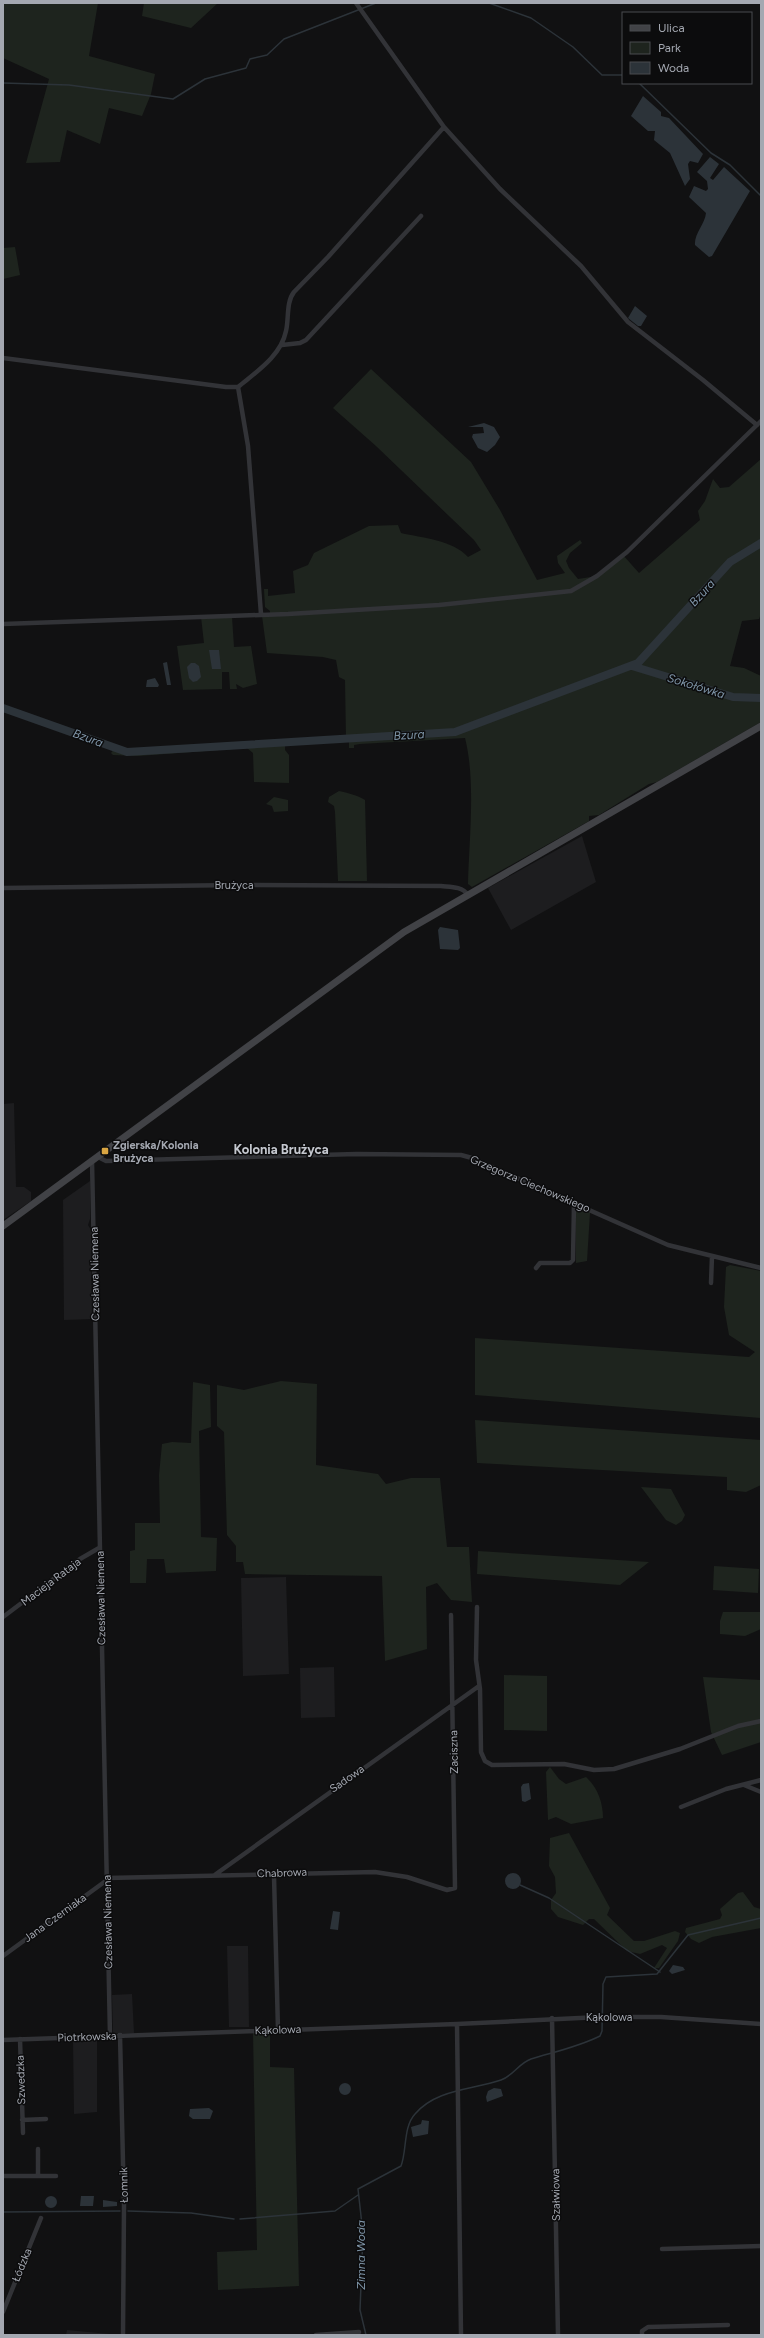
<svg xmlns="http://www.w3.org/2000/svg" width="764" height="2338" viewBox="0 0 764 2338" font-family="Figtree,sans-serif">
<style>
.built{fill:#1d1d1f}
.green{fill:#1e241e}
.water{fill:#2c3339}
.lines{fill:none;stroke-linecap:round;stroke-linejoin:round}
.stream{stroke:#2c3339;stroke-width:1.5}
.river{stroke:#2c3339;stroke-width:8}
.street{stroke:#323337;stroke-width:4.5}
.secondary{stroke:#414246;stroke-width:7}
.poi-dot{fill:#d9a542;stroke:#0c0c0d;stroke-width:1.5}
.labels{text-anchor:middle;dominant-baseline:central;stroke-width:3;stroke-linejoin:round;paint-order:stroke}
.street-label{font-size:11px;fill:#a4a8b1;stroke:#0c0c0d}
.poi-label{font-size:11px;font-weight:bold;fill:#a4a8b1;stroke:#0c0c0d;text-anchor:start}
.water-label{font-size:12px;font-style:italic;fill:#7f95a8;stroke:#0c0c0d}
.quarter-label{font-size:13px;font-weight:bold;fill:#c4c7ce;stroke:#0c0c0d}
</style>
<rect width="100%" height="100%" fill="#111112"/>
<path class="built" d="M582,836L596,882L511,930L488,888Z
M14,1103L16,1187H24L31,1192V1201L3,1220V1104Z
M90,1181V1219L88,1225L91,1230L92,1319L64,1320L63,1200Z
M286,1577L289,1674L243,1676L241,1578Z
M334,1667L335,1717L301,1718L300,1668Z
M227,1946H248L249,2027H229Z
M132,1994L134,2033H113L112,1995Z
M73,2039H97V2112L74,2114Z
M67,2330L120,2335H66Z"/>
<path class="green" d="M3,3H98L89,56L155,74L151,94L142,116L109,108L100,144L67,130L60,162L26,163L49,79L3,58Z
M144,3H218L191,28L142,16Z
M15,247L20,275L3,279V248Z
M371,369L471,462L500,510L537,580L565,573L558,563L557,556L580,540L582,543L570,553L566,561L569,568L578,579L597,576L623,555L639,573L700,520L698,511L705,501L713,479L720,488L729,487L761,459V614L759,619L742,621L730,666L744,668L761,676V722L657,782L649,784L599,815L589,816V821L575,829L472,887L468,884C469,840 476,781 465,738L360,744L354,745V748H349V739H346L345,680L339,677L336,660L323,657L267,653L262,616H270V611L265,607L264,589H268V596L295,593L293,571L308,565L314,553L369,526L398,525L401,533C422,538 453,540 468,557L481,550L474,540L376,446L333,408Z
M201,617H232L234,647L251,646L257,684L243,688L236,684L237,689H230L229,672H222V689L183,690L177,646L204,643Z
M285,743V750L289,755V783L254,782L253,753L247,748L138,756L113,755L111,753L114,749L136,752Z
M339,791C348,793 357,795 365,800L367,881H338L335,812L334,806L328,802L329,797Z
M274,797L288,800V811L274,812L272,806L266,804Z
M576,1207L590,1213L587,1261L576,1263Z
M730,1265L761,1271V1418L475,1395V1338L749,1357L755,1352L729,1335L724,1307L726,1267Z
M281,1381L317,1384L316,1465L378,1474L386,1484L411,1478H440L447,1547H469L472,1602L451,1600L437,1583L426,1587L427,1649L385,1661L382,1576L245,1574L243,1562H236V1546L227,1535L224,1432L217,1426V1385L244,1390Z
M193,1382L210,1385L211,1427L199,1431L201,1537L217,1538L216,1571L166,1573L164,1559H147L146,1583H130V1551L135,1550V1523H160L159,1475L162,1444L172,1442L191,1443Z
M475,1420L761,1440V1485L746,1492L727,1490V1477L477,1463Z
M641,1487L671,1489L685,1515L682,1521L676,1525L666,1520Z
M478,1551L649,1562L620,1585L477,1574Z
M714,1566L759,1569L758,1593L713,1590Z
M723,1612H761V1629L745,1636L720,1634V1621Z
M504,1675L547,1676V1731L504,1730Z
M703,1677L761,1680V1742L722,1755L711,1732Z
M550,1767L559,1779L566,1784L586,1777C598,1788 603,1803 603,1818L571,1824L556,1817L548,1820L546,1772Z
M569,1833L610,1908L607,1915L634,1941H644L675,1931L680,1933L678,1941L659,1968H654L667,1948L662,1945L640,1954L627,1951L594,1919H589L583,1925L558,1917L551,1909V1900L556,1893L555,1877L549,1866L550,1838Z
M743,1892L754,1907L761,1909V1928L712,1937L699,1943L691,1939L685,1932L686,1928L720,1919L722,1915L720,1909L738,1893Z
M253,2032H270V2067L294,2068L299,2286L218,2290L217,2252L257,2250Z"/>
<path class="water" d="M643,96L661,112V116L669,118L703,154L698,163L690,161L688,164L690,179L685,186L670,153L654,140L655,131H648L631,116Z
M710,157L719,164L710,178L713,180L724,167L750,191L712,256L709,257L695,245C694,234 705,224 706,213L689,197L694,186L706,191L708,189L707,181L697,172Z
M635,306L647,316L641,326H638L628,318Z
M484,423L494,427L500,437L495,445L487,452L478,448L472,437L473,434L484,433L483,427H468Z
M209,650H219L221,669H212Z
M167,662L171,685H167L163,663Z
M191,663H195L199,666L201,677L197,681L193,682L189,678L187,667Z
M155,678L159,685L158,687H146L147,680Z
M440,927L458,930L460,948L458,950L440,949L438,930Z
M529,1783L531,1799L525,1802L522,1801L521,1787L523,1784Z
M505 1881a8 8 0 1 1 16 0a8 8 0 1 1-16 0Z
M333,1911L340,1912L338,1930L330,1929Z
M673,1965L683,1967L685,1970L672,1974L669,1971Z
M339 2089a6 6 0 1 1 12 0a6 6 0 1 1-12 0Z
M494,2088L501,2089L503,2096L487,2102L486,2097L488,2091Z
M209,2108L213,2111L210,2119H193L189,2116L190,2109Z
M422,2120L429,2121L428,2134L413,2137L411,2127L421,2124Z
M45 2202a6 6 0 1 1 12 0a6 6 0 1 1-12 0Z
M81,2196H94L93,2206H80Z
M103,2200L117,2202V2206L103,2207Z"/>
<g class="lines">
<path class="stream" d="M489,3L531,18L573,47L602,75H623
M3,83L69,85L173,99L205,79L246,68L250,59L267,55L284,39L376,3
M639,83L711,153L730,165L761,196
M520,1885L549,1898L660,1972
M128,2211L191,2213L234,2219
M3,2212L120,2211
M240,2219L335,2211L358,2195
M366,2335L360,2310L363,2234L358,2189L401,2166C407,2151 403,2127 415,2114C436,2089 472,2090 501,2080C513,2076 519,2063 531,2059C554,2052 578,2047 600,2036L602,2031L603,1984L606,1977L657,1974L688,1935L761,1918"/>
<path class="river" d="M632,666L733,697L761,698
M3,708L127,752L455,732L638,663L730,562L761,543"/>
<path class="street" d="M356,3L444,127
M282,345L300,343L306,340L421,216
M3,358L226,387H238C256,372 281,356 286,331C289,319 286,302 294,292L328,257L444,127L500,189L581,266L628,322L703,380L757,425
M238,387L248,446L261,614
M3,624L288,614L439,605L571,591L597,576L627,552L761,421
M3,888L237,885L441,886C450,887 462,886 468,895
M98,1157L106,1161L357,1154L461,1155L472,1158L668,1245L761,1268
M92,1161L110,2036
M536,1268L540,1263H570L573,1260L574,1203
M711,1283L712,1256
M477,1607L476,1660L480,1689L481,1752L485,1761L492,1765L564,1764L594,1770L614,1769L680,1749L738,1726L761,1721
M3,1617L80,1559L99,1548
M744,1785L761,1792
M681,1807L726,1789L761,1780
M216,1874L479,1686
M272,1874L274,1876L278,2030
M107,1878L375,1872L407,1877L447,1890L455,1888L451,1615
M3,1956L107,1880
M552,2018L558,2335
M457,2024L461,2335
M120,2035L124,2205L123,2335
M20,2039L23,2133
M3,2040L457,2024L600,2017H661L761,2024
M22,2120L46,2119
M38,2149V2176
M3,2176H56
M662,2249L761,2246
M3,2312L41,2218
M316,2335L359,2332
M642,2335V2331L648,2327L728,2325"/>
<path class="secondary" d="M3,1226L404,932L761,726"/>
</g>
<rect class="poi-dot" x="101" y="1147" width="8" height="8" rx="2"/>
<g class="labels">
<g class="street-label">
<text x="234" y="885">Brużyca</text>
<text transform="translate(530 1184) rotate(23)">Grzegorza Ciechowskiego</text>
<text transform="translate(95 1274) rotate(-91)">Czesława Niemena</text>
<text transform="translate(51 1582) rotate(-37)">Macieja Rataja</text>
<text transform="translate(101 1598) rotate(-91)">Czesława Niemena</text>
<text transform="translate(454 1752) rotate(-91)">Zaciszna</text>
<text transform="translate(347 1779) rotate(-35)">Sadowa</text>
<text transform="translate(282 1873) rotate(-2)">Chabrowa</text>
<text transform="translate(55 1918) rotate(-36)">Jana Czerniaka</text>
<text transform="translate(108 1922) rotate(-91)">Czesława Niemena</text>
<text x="609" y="2017">Kąkolowa</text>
<text transform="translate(278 2030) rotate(-2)">Kąkolowa</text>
<text transform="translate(87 2037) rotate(-2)">Piotrkowska</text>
<text transform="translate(21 2080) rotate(-92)">Szwedzka</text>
<text transform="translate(124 2185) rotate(-91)">Łomnik</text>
<text transform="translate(556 2195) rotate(-91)">Szałwiowa</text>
<text transform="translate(22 2265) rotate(-68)">Łódzka</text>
</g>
<g class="poi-label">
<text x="113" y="1145">Zgierska/Kolonia<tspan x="113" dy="13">Brużyca</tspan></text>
</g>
<g class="water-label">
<text transform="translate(702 593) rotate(-48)">Bzura</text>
<text transform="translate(696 686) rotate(17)">Sokołówka</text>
<text transform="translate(409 735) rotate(-4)">Bzura</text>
<text transform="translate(88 738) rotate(20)">Bzura</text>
<text transform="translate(361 2255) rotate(-90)">Zimna Woda</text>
</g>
<g class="quarter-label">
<text x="281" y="1149">Kolonia Brużyca</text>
</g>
</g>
<rect width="764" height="2338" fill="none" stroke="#a4a8b1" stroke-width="8"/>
<rect x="622" y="12" width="130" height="72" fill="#0c0c0d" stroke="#494a4f"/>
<rect x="630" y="25" width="20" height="6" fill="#414246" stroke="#494a4f"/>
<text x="658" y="32" font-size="12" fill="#a4a8b1">Ulica</text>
<rect x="630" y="42" width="20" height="12" fill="#1e241e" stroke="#494a4f"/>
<text x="658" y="52" font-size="12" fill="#a4a8b1">Park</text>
<rect x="630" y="62" width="20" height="12" fill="#2c3339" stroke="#494a4f"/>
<text x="658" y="72" font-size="12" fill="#a4a8b1">Woda</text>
</svg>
